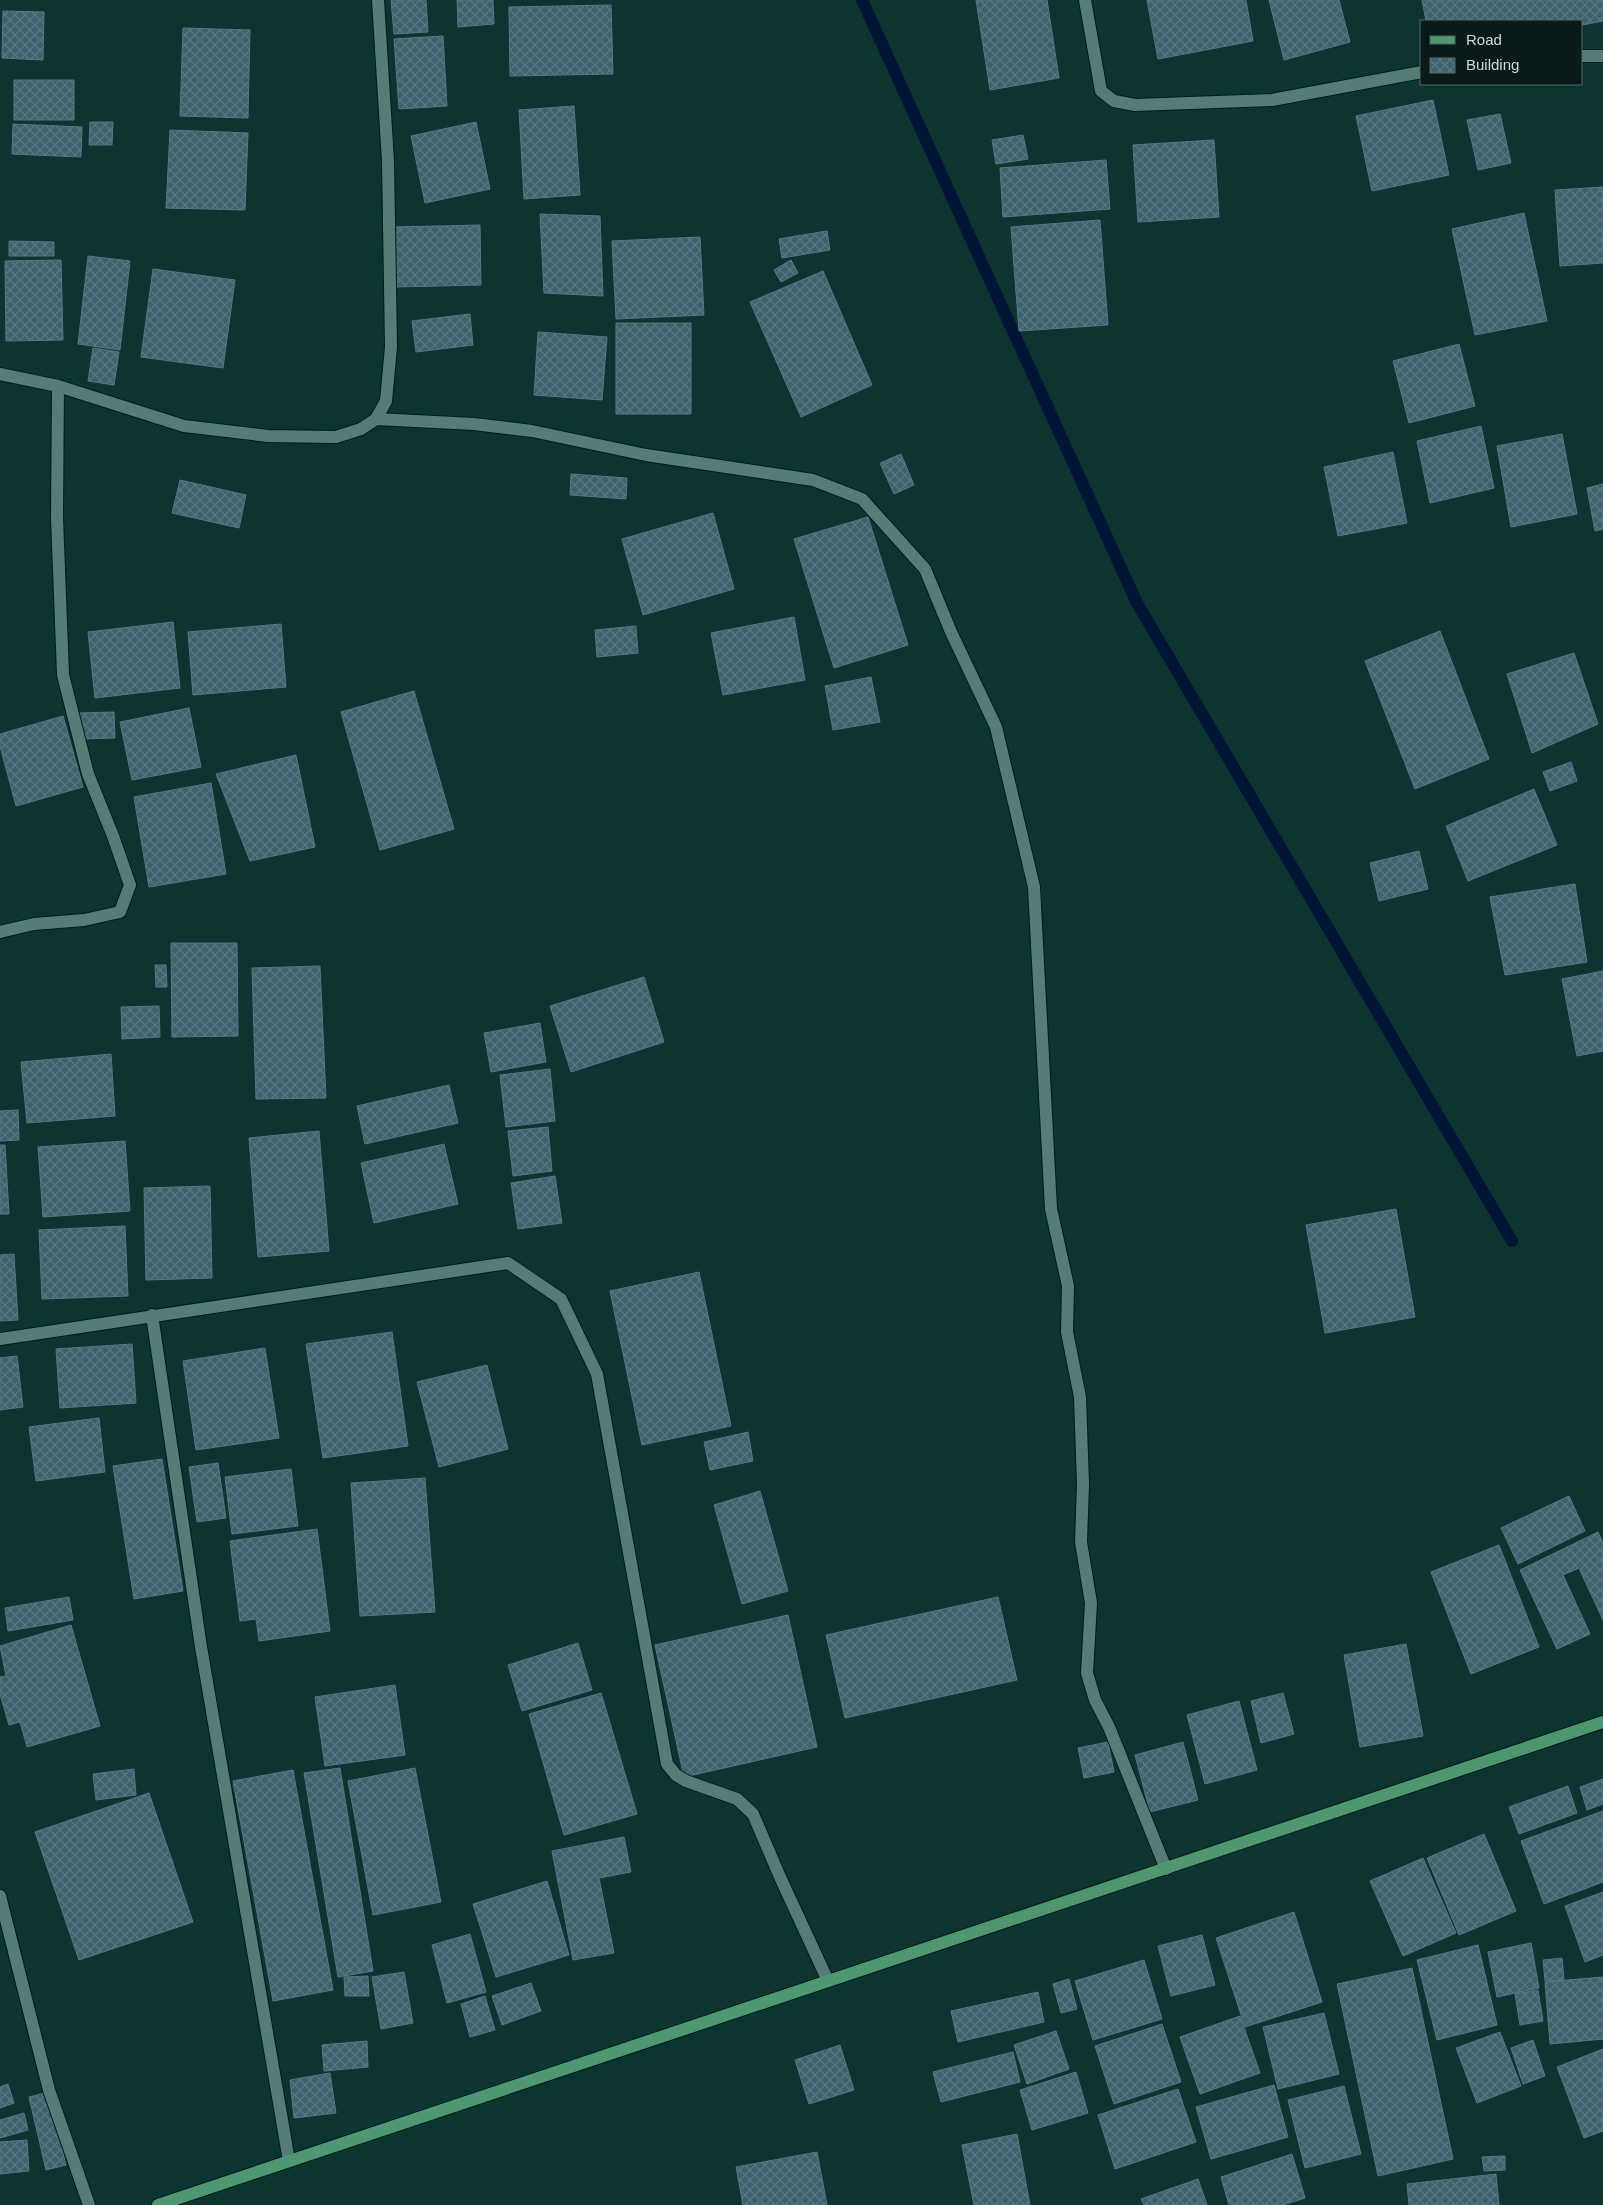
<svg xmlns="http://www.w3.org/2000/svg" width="1603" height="2205" viewBox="0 0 1603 2205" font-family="Arial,sans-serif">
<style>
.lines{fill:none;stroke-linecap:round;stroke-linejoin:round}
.stream{stroke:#001536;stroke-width:12}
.building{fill:url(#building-cross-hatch);stroke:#557985}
.minor-casing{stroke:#001b19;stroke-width:14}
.major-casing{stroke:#001b19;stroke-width:14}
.minor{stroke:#557c77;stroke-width:12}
.major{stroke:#4f9770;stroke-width:12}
</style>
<defs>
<pattern id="building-cross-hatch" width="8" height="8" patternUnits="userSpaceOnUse" patternTransform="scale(1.25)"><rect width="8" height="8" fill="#3d616d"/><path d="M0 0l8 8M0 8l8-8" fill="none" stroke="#587781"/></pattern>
</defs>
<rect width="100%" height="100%" fill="#0c3531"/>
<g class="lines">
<path class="stream" d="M862,0L1137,603L1512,1241"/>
</g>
<path class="building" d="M391,0H426L428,32L394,34Z
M457,0H493L494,24L458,27Z
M976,0H1047L1059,78L990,90Z
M1147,0H1246L1253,41L1158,59Z
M1269,0H1339L1350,42L1284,60Z
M1422,0H1603V21L1582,25V21H1426Z
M611,5L613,74L510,76L509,7Z
M3,11L44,12L43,60L2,58Z
M183,28L250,30L248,118L180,116Z
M443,36L447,106L399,109L394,39Z
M14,80H74V120H14Z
M1433,100L1449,175L1372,191L1356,116Z
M574,106L580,195L524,199L519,110Z
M1500,114L1511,163L1478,170L1467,120Z
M90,122H113L112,145H89Z
M476,122L490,189L425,203L411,136Z
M13,124L82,127L81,157L12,154Z
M170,130L248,133L245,210L166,208Z
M1023,135L1028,159L996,164L992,140Z
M1214,140L1219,217L1138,222L1133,145Z
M1106,160L1110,209L1003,217L1000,168Z
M1603,187V263L1560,266L1555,190Z
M1524,213L1547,321L1475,335L1452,229Z
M540,214L600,216L603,296L544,293Z
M1100,220L1108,325L1019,331L1011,227Z
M480,225L481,285L395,287L393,227Z
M827,231L830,250L782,258L779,239Z
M700,237L704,315L616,319L612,241Z
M9,241L54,242V256H9Z
M88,256L130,261L120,350L78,344Z
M61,260L63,340L6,341L5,261Z
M791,260L798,273L781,282L774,270Z
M153,269L235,280L223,368L141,357Z
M823,271L872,385L801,417L750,302Z
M470,314L473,345L416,352L412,321Z
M616,323H691V414H616Z
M538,332L607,337L602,400L534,395Z
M1459,344L1475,406L1409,423L1393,361Z
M93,348L119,352L114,385L88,381Z
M1481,426L1494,488L1430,503L1417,441Z
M1562,434L1577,514L1511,527L1497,446Z
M1393,452L1407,523L1338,536L1324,467Z
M901,454L914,485L894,494L880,463Z
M571,474L627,478L626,499L570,495Z
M180,480L246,495L239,528L172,513Z
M1603,484V529L1595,531L1587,488Z
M713,513L734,589L643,615L622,539Z
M868,517L908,645L834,668L794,539Z
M794,617L805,680L723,695L711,633Z
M173,622L180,688L95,698L88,632Z
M281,624L286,687L193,695L188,632Z
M636,626L638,653L597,657L595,630Z
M1440,631L1489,759L1415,789L1365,661Z
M1574,653L1598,724L1532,753L1507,674Z
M871,677L880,722L833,730L825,686Z
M414,691L454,829L380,850L341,712Z
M189,708L201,767L132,780L120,722Z
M114,712L115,738L81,739L79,713Z
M63,716L83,787L16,806L0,746V734Z
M296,755L315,847L250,861L216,774Z
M1571,762L1577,781L1550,791L1543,772Z
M211,783L226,874L149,887L134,797Z
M1534,789L1557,845L1468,881L1446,826Z
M1419,851L1428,889L1379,901L1370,863Z
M1575,884L1587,962L1505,975L1490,897Z
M171,943H237L238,1036L172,1037Z
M155,965H166L167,987H156Z
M320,966L326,1098L256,1099L252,968Z
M1603,971V1051L1577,1056L1562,979Z
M644,977L664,1042L571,1072L550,1006Z
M159,1006L160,1037L122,1039L121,1007Z
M540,1023L546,1062L491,1072L484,1033Z
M111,1054L115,1116L27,1123L21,1062Z
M550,1069L555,1121L506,1127L500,1075Z
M449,1085L458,1123L365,1144L357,1106Z
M18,1110L19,1140L0,1141V1111Z
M548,1127L552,1171L513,1176L508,1131Z
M319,1131L329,1251L258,1257L249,1138Z
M125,1141L130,1211L43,1217L38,1147Z
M444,1144L458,1204L374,1223L361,1163Z
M0,1145H5L9,1214H0Z
M555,1176L562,1223L518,1229L511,1183Z
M210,1186L212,1278L146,1280L144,1188Z
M1396,1209L1415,1317L1325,1333L1306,1225Z
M125,1226L128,1296L42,1299L39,1230Z
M14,1254L18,1320L0,1321V1255Z
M699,1272L731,1426L642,1445L610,1291Z
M392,1332L408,1446L323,1458L306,1344Z
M132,1344L136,1403L60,1408L56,1349Z
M265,1348L279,1438L196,1450L183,1361Z
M17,1356L23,1407L0,1410V1358Z
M487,1365L508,1449L439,1467L417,1382Z
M99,1418L105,1472L36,1481L29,1427Z
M748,1432L753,1461L710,1470L704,1442Z
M162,1459L183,1591L134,1599L113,1466Z
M218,1463L226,1518L197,1522L189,1467Z
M291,1469L298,1526L232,1534L225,1477Z
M425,1478L435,1612L360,1616L351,1483Z
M760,1491L788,1591L742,1604L714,1505Z
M1569,1496L1585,1531L1518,1564L1501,1528Z
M317,1529L330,1631L259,1641L256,1619L240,1621L230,1541Z
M1598,1532L1603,1543V1620L1579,1568L1563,1575L1590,1634L1557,1649L1520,1570Z
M1499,1545L1539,1647L1471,1674L1431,1572Z
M69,1597L73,1620L8,1631L5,1608Z
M998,1597L1017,1680L845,1718L826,1635Z
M788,1615L817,1747L684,1777L655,1645Z
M71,1625L100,1726L27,1747L20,1722L9,1725L0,1694V1677L6,1676L0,1646Z
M578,1643L592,1690L522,1711L508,1665Z
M1406,1644L1423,1736L1360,1747L1344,1655Z
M395,1685L405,1755L325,1766L315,1697Z
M601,1693L637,1814L564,1835L529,1714Z
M1283,1693L1294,1734L1261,1743L1251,1701Z
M1239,1701L1257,1770L1205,1784L1187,1715Z
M1108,1742L1114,1772L1084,1778L1078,1748Z
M1183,1742L1198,1800L1150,1812L1135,1755Z
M340,1768L373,1971L338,1977L304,1773Z
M415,1768L441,1902L373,1915L348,1781Z
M134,1769L136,1795L96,1800L93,1774Z
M293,1770L333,1990L273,2001L233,1781Z
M1603,1779V1804L1587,1810L1580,1787Z
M1568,1786L1577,1813L1519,1834L1509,1807Z
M149,1793L193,1922L79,1960L35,1832Z
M1603,1811V1882L1544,1904L1521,1841Z
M1484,1834L1516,1911L1459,1935L1427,1858Z
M624,1837L631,1872L599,1878L614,1953L573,1960L552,1851Z
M1423,1858L1456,1933L1403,1956L1370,1881Z
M547,1881L569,1955L496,1977L473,1904Z
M1603,1892V1955L1585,1962L1565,1906Z
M1294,1912L1322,2002L1245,2027L1216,1938Z
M470,1934L486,1992L447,2003L432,1945Z
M1202,1935L1215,1985L1171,1996L1158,1946Z
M1531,1943L1539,1988L1497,1997L1488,1952Z
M1478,1945L1497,2025L1437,2040L1417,1960Z
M1562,1958L1564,1980L1545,1981L1543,1960Z
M1144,1960L1162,2019L1093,2040L1075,1981Z
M1412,1968L1453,2159L1378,2176L1337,1984Z
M404,1972L413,2023L381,2029L372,1977Z
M368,1976L369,1996H345L344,1977Z
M1603,1977V2039L1550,2044L1545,1982Z
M1069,1979L1077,2009L1061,2013L1053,1984Z
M531,1983L541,2011L502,2025L492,1996Z
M1538,1990L1543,2021L1520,2025L1515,1994Z
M1038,1992L1044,2022L958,2042L951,2011Z
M485,1996L495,2030L470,2037L461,2004Z
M1324,2013L1339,2074L1278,2089L1263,2027Z
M1240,2016L1260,2073L1200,2094L1180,2037Z
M1162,2024L1181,2082L1114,2104L1095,2046Z
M1056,2031L1069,2069L1027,2084L1014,2045Z
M1500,2032L1521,2086L1477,2103L1456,2048Z
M1533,2040L1545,2076L1523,2084L1511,2048Z
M367,2041L368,2067L324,2071L322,2045Z
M840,2045L854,2090L809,2104L795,2060Z
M1603,2049V2131L1584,2138L1557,2067Z
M1013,2052L1020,2082L941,2102L933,2072Z
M1076,2072L1088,2113L1032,2130L1020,2090Z
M330,2073L336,2113L294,2118L290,2080Z
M8,2084L14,2103L0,2108V2087Z
M1274,2085L1288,2137L1211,2159L1196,2107Z
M1344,2086L1361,2154L1305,2168L1288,2100Z
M1178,2089L1196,2142L1115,2169L1098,2115Z
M49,2092L66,2165L46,2170L29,2097Z
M24,2113L28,2130L0,2138V2120Z
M1017,2134L1030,2205H974L962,2145Z
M27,2140L29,2171L0,2174V2142Z
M817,2152L827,2205H743L736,2167Z
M1292,2154L1305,2198L1283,2205H1229L1221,2177Z
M1505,2156V2170L1484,2171L1482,2157Z
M1496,2174L1499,2205H1409L1407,2184Z
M1198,2179L1207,2205H1144L1141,2199Z"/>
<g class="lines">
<g class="minor-casing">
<path id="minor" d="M1085,0L1101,91L1114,101L1135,105L1272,100L1422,72
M1582,56H1603
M0,374L58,386L184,426L268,436L336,437L361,429L376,419L386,401L391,347L388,161L378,0
M376,419L474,424L532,431L646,455L813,480L862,499L925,569L951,632L996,727L1034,887L1051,1209L1068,1286L1067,1332L1080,1397L1083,1484L1081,1542L1091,1603L1087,1673L1095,1700L1109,1727L1166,1869
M0,932L34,924L84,920L120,912L130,885L113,836L88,774L63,675L57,517L58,386
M152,1315L201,1647L289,2161
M0,1339L508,1263L561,1299L597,1374L667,1764L676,1775L686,1781L737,1799L753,1814L780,1877L828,1981
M0,1896L49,2090L89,2205"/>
</g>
<g class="major-casing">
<path id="major" d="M158,2205L1603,1722"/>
</g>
<use href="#minor" class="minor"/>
<use href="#major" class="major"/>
</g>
<rect x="1420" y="20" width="162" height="65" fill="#091a18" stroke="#566866"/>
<rect x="1430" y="36" width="25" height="8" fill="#4f9770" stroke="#566866"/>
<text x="1466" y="45" font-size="15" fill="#c9dedb">Road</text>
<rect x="1430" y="58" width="25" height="15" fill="url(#building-cross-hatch)" stroke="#566866"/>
<text x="1466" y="70" font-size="15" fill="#c9dedb">Building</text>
</svg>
